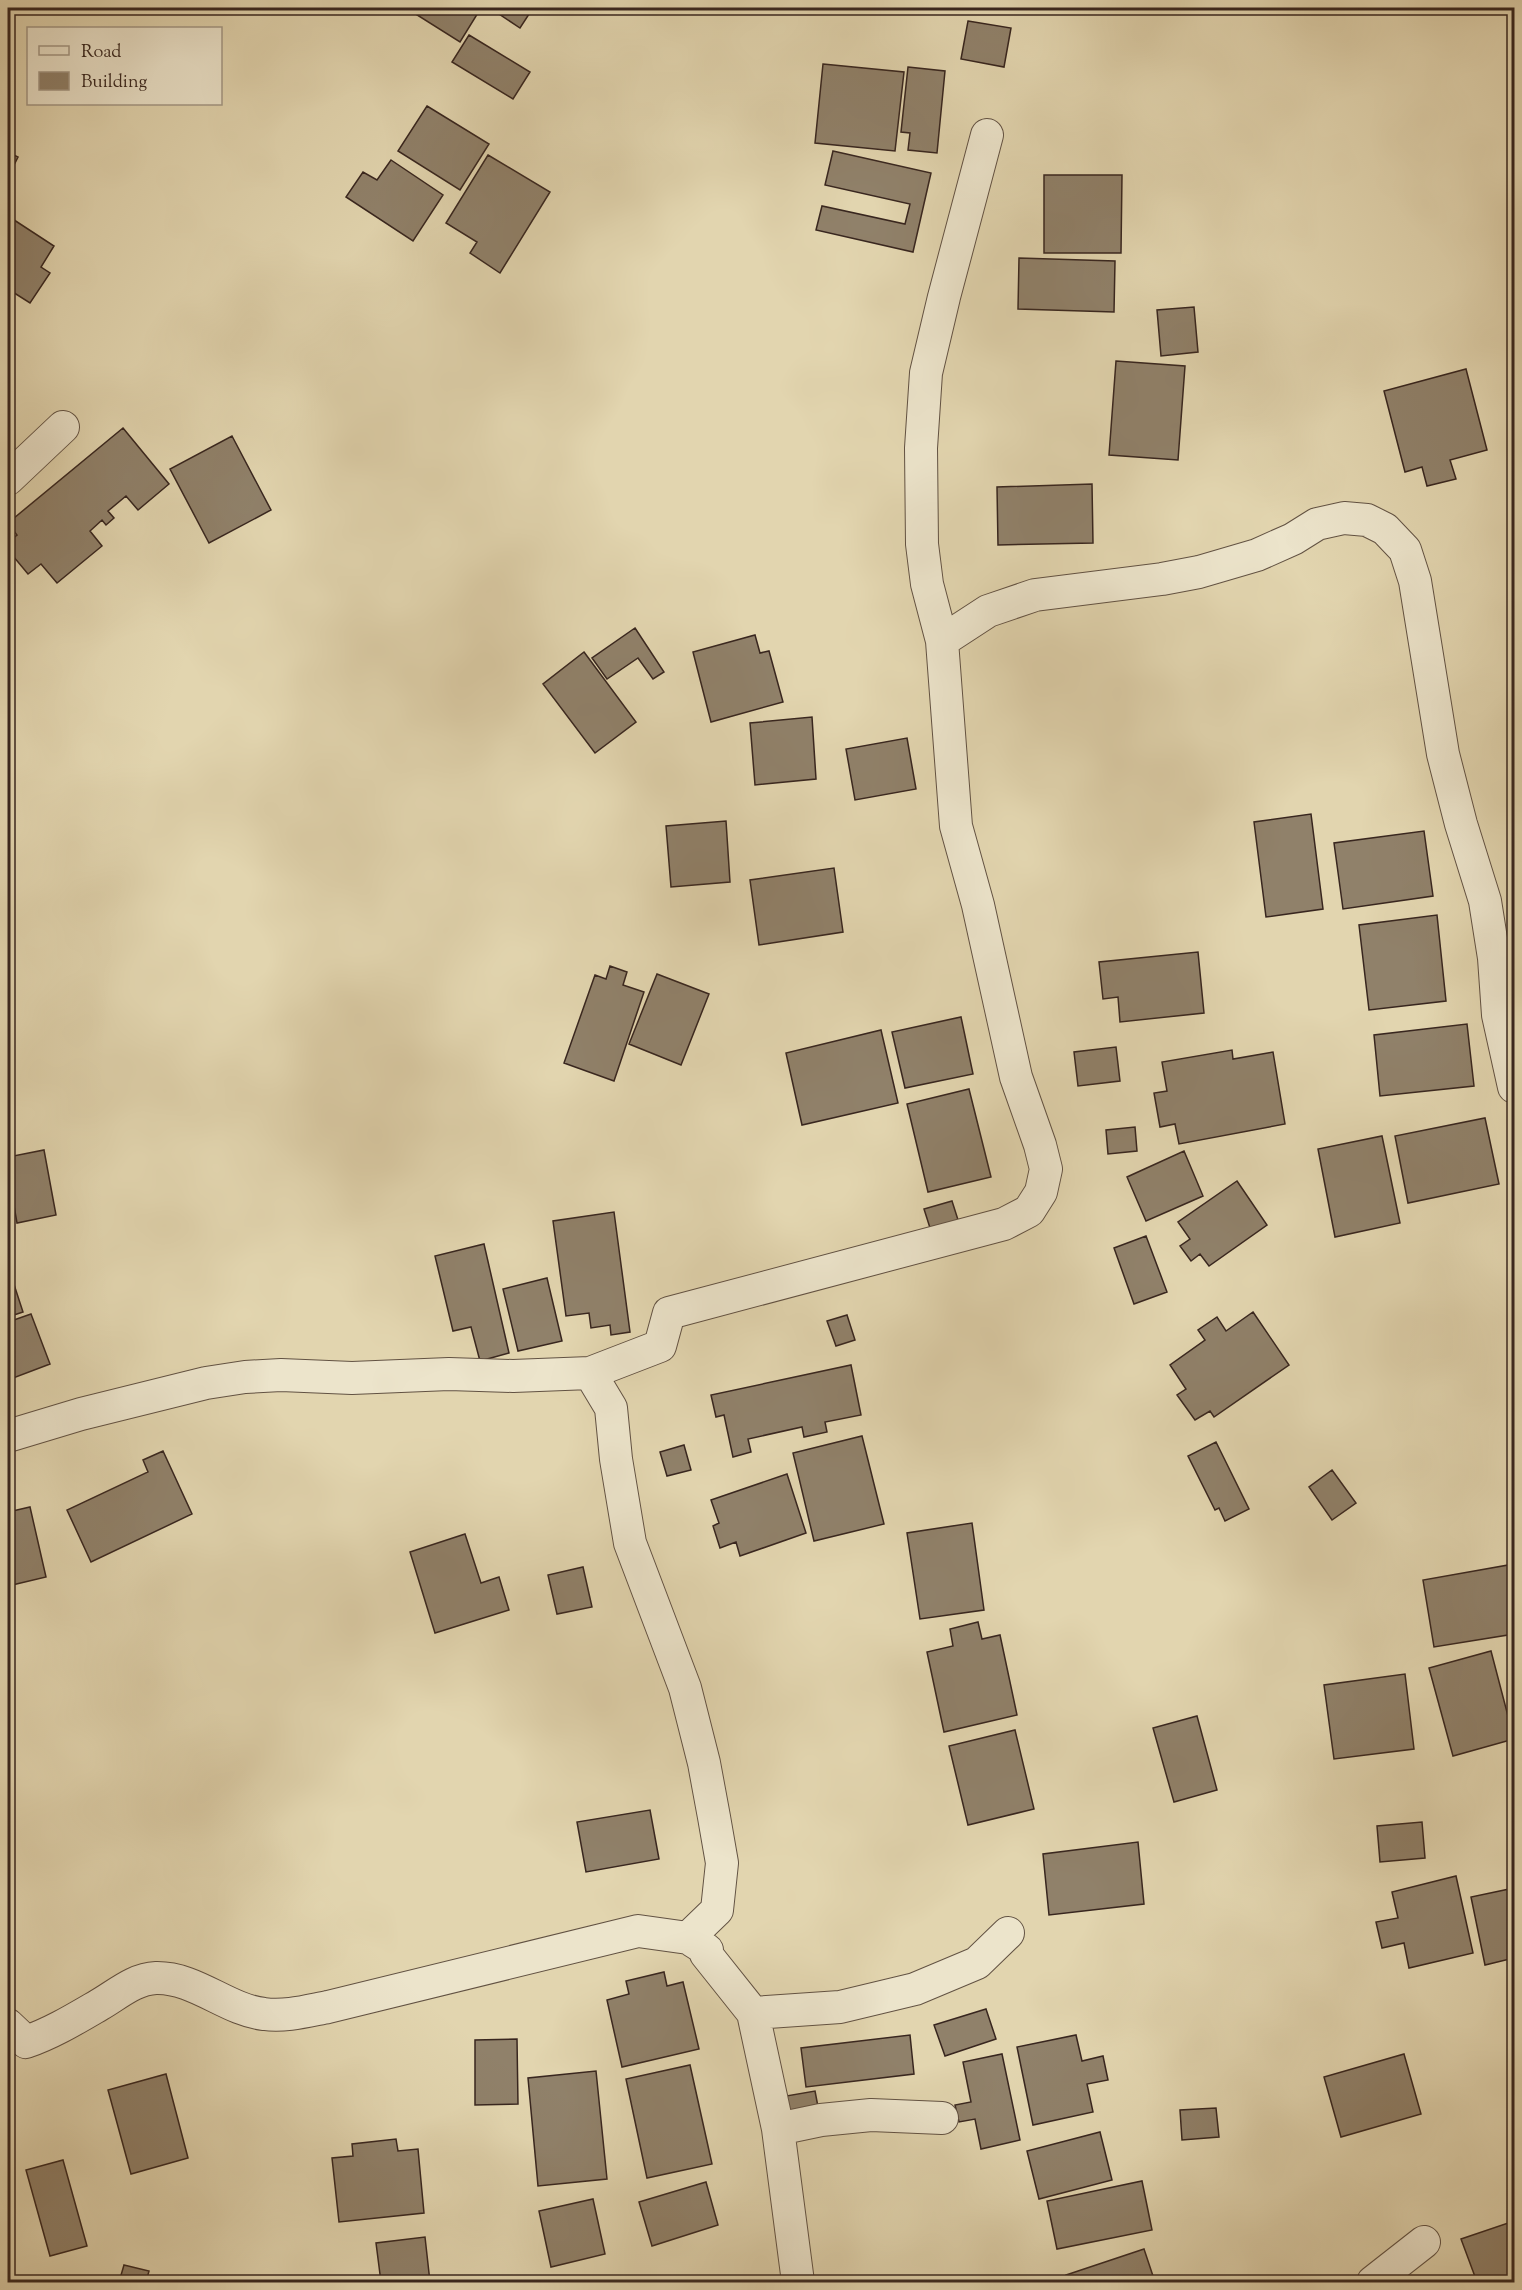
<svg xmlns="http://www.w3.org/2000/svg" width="1522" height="2290" viewBox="0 0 1522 2290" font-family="'Sorts Mill Goudy',serif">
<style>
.building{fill:#90816a;stroke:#38261f;stroke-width:1.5}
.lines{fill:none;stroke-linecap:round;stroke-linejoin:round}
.street-casing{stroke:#625243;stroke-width:34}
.street{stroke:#ece4cb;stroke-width:32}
</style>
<rect width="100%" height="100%" fill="#e2d5af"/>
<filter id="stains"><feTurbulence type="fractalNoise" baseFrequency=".00333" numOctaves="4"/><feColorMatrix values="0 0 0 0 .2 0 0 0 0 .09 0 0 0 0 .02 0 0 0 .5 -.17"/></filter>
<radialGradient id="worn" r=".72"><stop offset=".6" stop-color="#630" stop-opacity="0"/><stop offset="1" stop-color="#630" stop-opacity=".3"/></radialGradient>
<path class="building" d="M406,8H481L460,42Z
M490,8H533L520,28Z
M968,21L1011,28L1004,67L961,59Z
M469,35L530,72L513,99L452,62Z
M823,64L904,72L895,151L815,143Z
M908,67L945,71L937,153L908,150L910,133L901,132Z
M427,106L489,144L460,190L398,151Z
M833,151L931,173L913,252L816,230L822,206L905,224L910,204L825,185Z
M8,152L18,157L8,177Z
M488,155L550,192L500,273L470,253L477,242L446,223Z
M391,160L443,195L413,241L346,197L363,172L377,180Z
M1044,175H1122L1121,253H1044Z
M8,216L54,246L41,267L50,273L30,303L8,289Z
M1019,258L1115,261L1114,312L1018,309Z
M1194,307L1198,352L1161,356L1157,310Z
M1116,361L1185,366L1178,460L1109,455Z
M1466,369L1487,450L1450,460L1456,479L1427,486L1422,467L1405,472L1384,391Z
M123,428L169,484L138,510L126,496L108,511L114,518L106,525L102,520L90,531L102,546L57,583L41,564L28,574L8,550V542L17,535L8,523Z
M232,436L271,510L209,543L170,469Z
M1092,484L1093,543L998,545L997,487Z
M635,628L664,672L653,679L638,658L607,679L592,658Z
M755,635L760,653L769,651L783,702L711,722L693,652Z
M584,652L636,722L595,753L543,684Z
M812,717L816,779L755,785L750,723Z
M907,738L916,789L855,800L846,749Z
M1311,814L1323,909L1266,917L1254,822Z
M726,821L730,882L671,887L666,826Z
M1424,831L1433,896L1343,909L1334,843Z
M834,868L843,932L759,945L750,880Z
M1437,915L1446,1001L1369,1010L1359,925Z
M1198,952L1204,1013L1120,1022L1118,997L1103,999L1099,962Z
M610,966L627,972L623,985L644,992L614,1081L564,1063L595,975L606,979Z
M657,974L709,994L681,1065L629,1044Z
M961,1017L973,1074L905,1088L892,1032Z
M1467,1024L1474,1086L1380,1096L1374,1035Z
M881,1030L898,1103L802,1125L786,1053Z
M1116,1047L1120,1081L1078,1086L1074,1052Z
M1232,1050L1233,1059L1273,1052L1285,1124L1179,1144L1175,1124L1160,1127L1154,1093L1167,1091L1162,1062Z
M969,1089L991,1177L928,1192L907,1104Z
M1485,1118L1499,1184L1408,1203L1395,1136Z
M1135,1127L1137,1151L1108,1154L1106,1130Z
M1382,1136L1400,1223L1335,1237L1318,1149Z
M44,1150L56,1215L17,1223L8,1172V1157Z
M1184,1151L1203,1196L1146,1221L1127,1177Z
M1237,1181L1267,1225L1209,1266L1200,1254L1191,1261L1180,1246L1190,1239L1178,1222Z
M952,1201L959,1223L931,1231L924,1209Z
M614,1212L630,1332L611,1335L610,1325L591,1328L589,1313L566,1316L553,1221Z
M1146,1236L1167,1292L1134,1304L1114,1248Z
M484,1244L509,1353L480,1361L471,1327L453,1331L435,1256Z
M8,1266L23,1312L8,1317Z
M547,1278L562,1341L518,1351L503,1289Z
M1253,1312L1289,1365L1214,1417L1210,1411L1195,1420L1177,1395L1186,1389L1170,1365L1205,1340L1198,1330L1217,1317L1226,1331Z
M31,1314L50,1364L8,1380V1322Z
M847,1315L855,1340L836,1346L827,1321Z
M851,1365L861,1415L825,1422L827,1432L804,1437L802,1427L748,1439L751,1452L733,1457L724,1415L716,1417L711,1395Z
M862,1436L884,1524L814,1541L793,1453Z
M1216,1442L1249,1509L1225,1521L1219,1508L1215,1510L1188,1456Z
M684,1445L691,1470L667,1476L660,1452Z
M163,1451L192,1514L91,1562L67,1510L148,1472L143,1460Z
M1332,1470L1356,1503L1332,1520L1309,1487Z
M787,1474L806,1533L740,1556L736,1542L720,1548L713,1526L719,1523L711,1500Z
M30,1507L46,1577L8,1586V1512Z
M972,1523L984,1610L920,1619L907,1533Z
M465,1534L481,1583L499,1577L509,1610L435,1633L410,1552Z
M1514,1564V1634L1434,1647L1423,1580Z
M583,1567L592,1607L557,1614L548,1575Z
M978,1622L982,1639L1000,1635L1017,1715L944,1732L927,1652L953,1646L950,1629Z
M1491,1651L1514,1739L1453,1756L1429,1668Z
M1405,1674L1414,1749L1334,1759L1324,1685Z
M1197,1716L1217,1790L1174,1802L1153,1728Z
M1015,1730L1034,1809L968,1825L949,1746Z
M650,1810L659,1859L586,1872L577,1822Z
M1422,1822L1425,1858L1380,1862L1377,1826Z
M1138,1842L1144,1904L1049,1915L1043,1854Z
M1456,1876L1473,1953L1409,1968L1404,1943L1382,1948L1376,1922L1398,1918L1392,1892Z
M1514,1888V1958L1485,1965L1471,1897Z
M664,1972L667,1986L683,1982L699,2049L622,2067L607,2000L629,1994L626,1981Z
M986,2009L996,2039L945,2056L934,2025Z
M910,2035L914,2074L806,2087L801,2048Z
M1076,2035L1082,2061L1103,2056L1108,2080L1087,2084L1093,2112L1033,2125L1017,2047Z
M517,2039L518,2104L475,2105V2040Z
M1002,2054L1020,2140L981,2149L975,2119L959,2122L955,2105L971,2102L963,2062Z
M1404,2054L1421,2114L1341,2137L1324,2077Z
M690,2065L712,2164L647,2178L626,2079Z
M596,2071L607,2179L538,2186L528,2078Z
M166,2074L188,2158L131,2174L108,2090Z
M815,2091L819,2112L789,2117L786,2096Z
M1216,2108L1219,2137L1182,2140L1180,2110Z
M1100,2132L1112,2180L1039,2199L1027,2151Z
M396,2139L398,2151L418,2149L424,2213L339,2222L332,2158L353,2156L352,2144Z
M63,2160L87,2246L50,2256L26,2170Z
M1142,2181L1152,2230L1057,2249L1047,2201Z
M706,2182L718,2225L652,2246L639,2202Z
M593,2199L605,2254L551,2267L539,2211Z
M1514,2221V2282H1477L1461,2239Z
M425,2237L430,2282H381L376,2243Z
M8,2241L12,2282H8Z
M1144,2249L1155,2282H1068L1066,2275Z
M124,2265L149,2271L146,2282H119Z"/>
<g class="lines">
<g class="street-casing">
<path id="street" d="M8,479L63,427
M942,641L988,611L1035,595L1162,579L1199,572L1257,555L1293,539L1317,524L1344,518L1367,520L1385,529L1405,550L1415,581L1443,754L1461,824L1485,901L1494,958L1498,1015L1514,1087
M590,1373L611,1408L616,1459L630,1543L685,1688L704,1763L714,1817L722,1863L717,1910L688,1938
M8,1436L81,1414L206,1383L245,1377L281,1375L352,1378L449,1374L513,1376L590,1373L660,1346L669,1313L1004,1224L1029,1211L1041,1192L1046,1169L1040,1145L1016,1077L978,905L956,826L942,641L927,584L922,544L921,448L926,373L944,297L987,135
M753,2013L840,2007L915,1989L977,1963L1008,1933
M8,2025L26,2042C52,2033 75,2019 99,2005C118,1994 134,1979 156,1978C195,1977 227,2010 264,2014C285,2017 307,2011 328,2007L638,1931L688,1938L707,1950L706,1954L753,2013L778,2129L798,2282
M778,2129L821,2120L871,2115L942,2118
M1373,2282L1424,2242"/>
</g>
<use href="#street" class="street"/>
</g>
<rect width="1522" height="2290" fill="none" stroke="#e2d5af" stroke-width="30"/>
<rect x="9" y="9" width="1504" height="2272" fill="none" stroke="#38261f" stroke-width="3"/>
<rect x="15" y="15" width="1492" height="2260" fill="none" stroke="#38261f" stroke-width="1.5"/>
<rect x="27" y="27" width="195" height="78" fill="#ece4cb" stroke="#a49886" stroke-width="1.5"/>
<rect x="39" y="46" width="30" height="9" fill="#ece4cb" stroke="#a49886" stroke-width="1.5"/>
<text x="81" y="57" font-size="18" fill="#38261f">Road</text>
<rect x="39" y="72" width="30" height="18" fill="#90816a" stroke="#a49886" stroke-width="1.5"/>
<text x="81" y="87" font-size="18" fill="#38261f">Building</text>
<rect width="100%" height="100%" filter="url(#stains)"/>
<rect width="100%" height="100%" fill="url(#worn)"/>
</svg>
